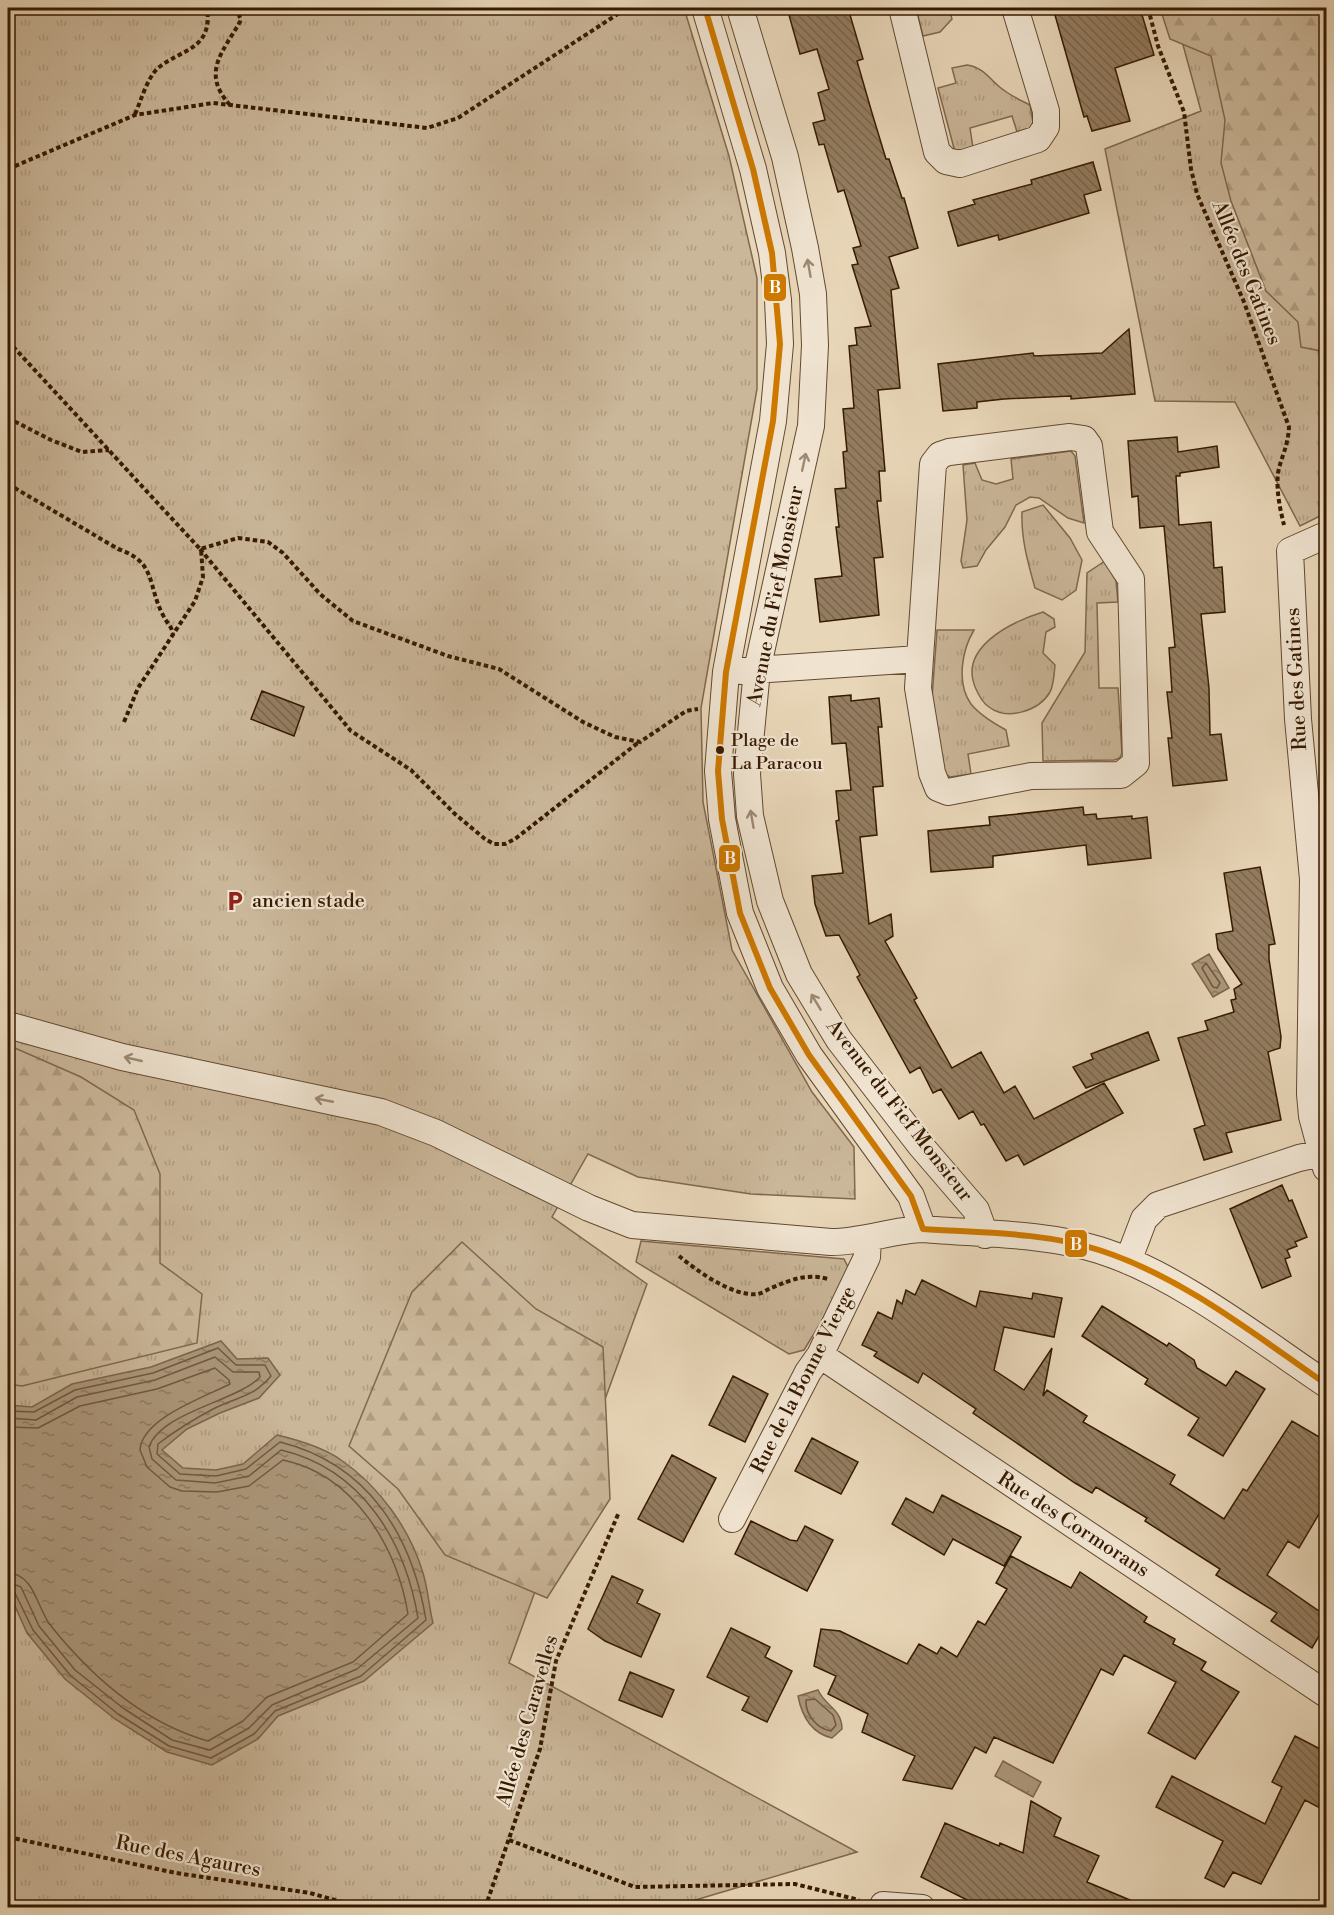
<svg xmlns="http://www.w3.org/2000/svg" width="1334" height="1915" viewBox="0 0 1334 1915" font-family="'Libre Bodoni',serif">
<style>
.grass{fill:url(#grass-tufts);stroke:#80684d;stroke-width:1.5}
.forest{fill:url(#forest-firs);stroke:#80684d;stroke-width:1.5}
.garden{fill:url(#garden-furrows);stroke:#80684d;stroke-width:1.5}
.water{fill:url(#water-ripples);stroke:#7c644a;stroke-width:1.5}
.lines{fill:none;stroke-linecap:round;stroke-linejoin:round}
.shore{stroke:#70583e;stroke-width:1.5}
.building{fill:url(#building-back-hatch);stroke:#361a01;stroke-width:1.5}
.minor-casing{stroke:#62492f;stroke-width:28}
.path{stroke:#361a01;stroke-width:4;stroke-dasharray:4.5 3;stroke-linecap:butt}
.minor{stroke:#f0e4d1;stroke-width:26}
.bus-1-casing{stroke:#f0e4d1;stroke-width:10}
.bus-1{stroke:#cd7900;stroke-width:6}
.oneway{stroke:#9c8973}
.bus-dot{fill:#361a01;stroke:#f0e4d1;stroke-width:2}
.labels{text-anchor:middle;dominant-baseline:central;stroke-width:4.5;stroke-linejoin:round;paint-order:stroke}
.bus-label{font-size:18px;fill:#361a01;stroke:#f0e4d1;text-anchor:start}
.street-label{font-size:20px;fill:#361a01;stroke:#f0e4d1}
.poi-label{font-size:20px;fill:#361a01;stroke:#f0e4d1;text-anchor:start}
.line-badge{stroke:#f0e4d1;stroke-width:2}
.badge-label{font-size:16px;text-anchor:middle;font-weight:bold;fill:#fff}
</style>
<defs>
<pattern id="grass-tufts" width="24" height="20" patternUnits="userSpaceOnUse" patternTransform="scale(1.5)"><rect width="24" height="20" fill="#cab699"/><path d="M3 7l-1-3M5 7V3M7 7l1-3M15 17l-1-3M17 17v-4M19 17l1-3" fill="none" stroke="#ae9c82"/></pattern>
<pattern id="forest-firs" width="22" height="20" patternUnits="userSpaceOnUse" patternTransform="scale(1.5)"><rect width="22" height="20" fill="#cab699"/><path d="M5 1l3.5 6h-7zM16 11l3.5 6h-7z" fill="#ae9c82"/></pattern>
<pattern id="garden-furrows" width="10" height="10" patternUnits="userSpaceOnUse" patternTransform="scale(1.5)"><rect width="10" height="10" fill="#cab699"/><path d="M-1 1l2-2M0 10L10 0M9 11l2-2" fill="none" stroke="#ae9c82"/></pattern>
<pattern id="water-ripples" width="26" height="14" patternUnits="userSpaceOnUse" patternTransform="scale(1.5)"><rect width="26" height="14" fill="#ab967a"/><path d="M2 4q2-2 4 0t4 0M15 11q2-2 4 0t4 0" fill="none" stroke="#8c7a62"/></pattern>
<pattern id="building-back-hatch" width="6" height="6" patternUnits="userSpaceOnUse" patternTransform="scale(1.5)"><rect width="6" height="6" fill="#937c60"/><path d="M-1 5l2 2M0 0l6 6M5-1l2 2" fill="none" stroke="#79654d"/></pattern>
</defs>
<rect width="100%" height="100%" fill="#e8d6b8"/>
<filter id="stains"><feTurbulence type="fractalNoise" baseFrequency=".00333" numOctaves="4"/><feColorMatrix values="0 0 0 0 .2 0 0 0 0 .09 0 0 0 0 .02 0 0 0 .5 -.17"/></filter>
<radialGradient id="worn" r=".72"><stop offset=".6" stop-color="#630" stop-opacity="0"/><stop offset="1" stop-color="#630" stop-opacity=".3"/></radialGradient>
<path class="grass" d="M8,8H684L729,156L757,278V389L701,708L703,802L732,950L812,1092L854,1147L855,1199L751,1194L638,1177L588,1154L552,1217L647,1284L509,1663L857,1852L672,1907L8,1908Z
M916,8H949L952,19L940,32L923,36Z
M1173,8H1326V513L1300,526L1235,402L1155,401L1105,149L1201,111Z
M967,65C986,68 990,81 1005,91C1013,97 1022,101 1030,105L1034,128L1018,135L1012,116L970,128L973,148L955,152L938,88L956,83L952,68Z
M1071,451L1075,456L1084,523L1068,518L1039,498L1030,497L1016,505L1005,527L986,550L977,566L963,568L961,561L967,520L963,465L975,463L982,480L996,484L1013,479L1011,459Z
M1043,505L1070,538L1082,560L1076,590L1062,600L1035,588C1028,563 1021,539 1022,512Z
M1105,561L1116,581L1118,602L1097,603L1099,688H1118L1122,753L1120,758L1114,760L1043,761L1042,723L1085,652L1087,573Z
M1043,612L1054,619L1055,627L1046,632L1043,653L1055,665C1054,674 1054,684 1050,692C1039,711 1007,721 989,707C983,703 979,696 976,689C957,648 1011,622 1043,612Z
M937,630H974C962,650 956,683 971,704C979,714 995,724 1006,730L1009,746L968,754L971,774L950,777L945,774L932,698Z
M641,1241L844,1259L849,1269L846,1281L804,1350L789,1354L636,1262Z"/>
<path class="forest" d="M1160,8H1326V352L1301,347L1298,322L1266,291L1231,201L1221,163L1225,120L1211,56L1170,39Z
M8,1045L81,1077L134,1110L160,1174V1263L202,1294L197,1343L22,1386L8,1384Z
M462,1242L536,1309L603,1347L610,1499L547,1598L445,1555L398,1489L349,1446L412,1292Z"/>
<path class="garden" d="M1326,886V1102L1324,1021Z"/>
<path class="water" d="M1209,954L1229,988L1213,997L1192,964Z
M221,1341L237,1359L268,1358L280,1375L259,1398L220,1413L187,1429L162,1450L183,1468L216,1470L243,1464L277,1435C298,1440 323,1447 341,1460C379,1486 410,1529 423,1573C428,1589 429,1607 433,1623L364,1681L278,1716L258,1739L212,1765L167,1752L115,1719L65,1679L27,1633L8,1590V1405L32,1407L72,1384L151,1367Z
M818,1690C825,1706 842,1709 842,1729L832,1738C811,1733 802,1717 798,1696Z
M1003,1761L1041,1782L1033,1797L995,1776Z"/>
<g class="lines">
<path class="shore" d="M1206,963L1220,983L1217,988L1213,987L1202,968Z
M8,1411L34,1412L75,1390L153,1373L218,1348L236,1365H265L271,1376C252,1398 239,1396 215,1408C194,1419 176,1430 158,1444L157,1454L180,1474L216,1476L246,1469L280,1442C368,1464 412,1535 426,1620L361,1676L275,1711L254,1734L211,1758L169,1746L118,1714L70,1675L33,1630L15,1593L8,1590
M8,1418L36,1420L77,1397L155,1380L215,1357L233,1372H259L260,1377C238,1401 161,1412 149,1447L152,1459L176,1480L215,1483L249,1476L281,1450C362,1469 405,1541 418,1618L357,1669L272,1705L249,1728L210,1750L172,1740L123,1708L75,1670L39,1626L21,1587L8,1582
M8,1427L38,1428L80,1406L157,1389L215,1368L229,1380L230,1384C205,1397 142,1418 140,1450L147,1467L170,1487L182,1491L217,1492L249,1486L283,1460C355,1475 397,1548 408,1614L353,1662L267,1697L243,1721L208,1741C144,1723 92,1677 51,1626C37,1609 35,1574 8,1573
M815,1699L833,1715L836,1725L831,1731C817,1729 805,1714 806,1700Z"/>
</g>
<path class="building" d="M787,8H848L863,59L857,61L872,113L886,159H889L902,198H904L918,248L889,257L899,288L891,290L900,388L878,390L885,471H879L881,501H877L883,557L874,558L879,615L820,622L815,579L842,576L836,527H839L835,489L846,488L843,452L847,451L843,409L854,408L849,346L857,345L855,328L871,326L852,265L858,264L853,248L861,246L844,190L838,192L824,144L819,145L813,123L825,120L818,93L829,89L817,49L800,54Z
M1053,8H1140L1154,55L1115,68L1130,121L1092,131L1087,116L1084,117Z
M1093,162L1101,190L1084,195L1089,213L999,240L998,235L958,246L948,212L975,204L973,200L1032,184L1031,180Z
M1129,329L1135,394L1071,399V396L1004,399L977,402V408L943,411L938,364L1033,353L1034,356L1102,353Z
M1177,437L1178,452L1217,446L1219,467L1180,473V476H1176L1179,525L1211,522L1214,568L1222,567L1225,612L1201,614L1209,688L1210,735L1221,734L1227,780L1173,786L1168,738H1172L1167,692H1172L1169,648L1175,647L1164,526L1140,528L1138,496L1132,497L1128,441Z
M262,691L304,707L294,736L251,719Z
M851,695V701L879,698L882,727H878L883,786L873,787L877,835L860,837L869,924L891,914L893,936L885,941L917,998L914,1000L952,1068L981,1052L1004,1093L1015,1086L1034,1119L1104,1083L1123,1113L1024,1165L1018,1155L1006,1161L984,1124L981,1125L973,1111L959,1119L941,1089L933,1093L920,1067L910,1073L857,977L860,975L839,935L826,936L815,904L812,876L843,873L836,821L839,820L836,791L851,790L846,743L832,744L829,697Z
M1083,807L1084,815L1096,814L1097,819L1132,816V819L1147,817L1151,858L1088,865L1086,845L993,856V867L931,872L928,831L990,825L989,817Z
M1260,867L1275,944L1269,945V959L1281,1037L1280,1048L1268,1052L1281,1120L1226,1133L1232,1152L1204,1160L1194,1129L1205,1125L1178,1038L1208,1030L1205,1021L1234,1012L1231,1000L1236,999L1234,989L1242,984L1218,949L1216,934L1233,931L1224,873Z
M1148,1032L1159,1060L1086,1088L1073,1067L1093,1059L1091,1054Z
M1282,1185L1289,1201L1292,1200L1307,1237L1295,1242L1297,1246L1287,1250L1290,1257L1285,1259L1291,1276L1262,1288L1230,1209Z
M922,1280L976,1307L980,1291L1032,1299L1033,1293L1062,1298L1054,1337L1004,1327L994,1370L1024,1390L1052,1348L1043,1396L1047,1390L1087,1416L1083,1422L1175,1475L1170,1484L1224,1519L1243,1489L1247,1491L1292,1421L1326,1441V1502L1299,1548L1288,1541L1267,1575L1326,1616V1624L1312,1648L1271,1621L1277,1613L1216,1575L1220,1569L1145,1521L1147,1518L1096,1487L1092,1493L1075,1483L973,1413L976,1409L923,1373L918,1383L874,1356L877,1352L862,1345L878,1312L892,1319L897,1300L902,1304L906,1290L915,1295Z
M1102,1306L1167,1346L1169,1343L1194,1360L1197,1368L1226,1386L1236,1371L1265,1389L1223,1456L1188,1435L1199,1418L1145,1384L1148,1379L1082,1336Z
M733,1376L768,1394L745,1442L709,1425Z
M812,1438L858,1462L841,1494L795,1471Z
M672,1455L716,1478L683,1542L638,1519Z
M942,1495L1021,1537L1004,1566L953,1539L944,1555L892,1524L906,1498L933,1513Z
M751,1521L790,1540L797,1541L805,1526L833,1540L807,1591L735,1554Z
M1011,1556L1071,1588L1080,1572L1147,1617L1144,1622L1175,1639L1173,1644L1206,1662L1201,1670L1239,1692L1195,1759L1148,1733L1176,1682L1124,1655L1113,1675L1101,1669L1053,1763L994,1737L986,1753L975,1747L952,1789L903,1780L915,1756L862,1732L868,1714L828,1694L836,1676L814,1666L821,1629L840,1631L907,1664L919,1644L937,1654L941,1647L957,1657L978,1621L985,1625L1007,1589L996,1583Z
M612,1576L643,1590L637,1603L660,1614L641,1657L605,1641L588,1629Z
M731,1628L770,1647L765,1657L792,1671L767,1722L742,1710L749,1697L707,1677Z
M630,1672L674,1690L662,1717L619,1700Z
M1295,1736L1326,1752V1792L1318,1807L1305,1800L1261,1884L1233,1872L1224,1887L1205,1878L1223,1841L1156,1807L1172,1776L1265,1824L1282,1787L1272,1782Z
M1031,1801L1061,1818L1054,1836L1099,1856L1087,1882L1149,1908H983L921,1877L945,1823L999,1846L1000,1843L1023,1853Z"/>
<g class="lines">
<g class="minor-casing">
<path id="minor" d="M705,8L753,169L772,253L778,300L780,344L773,421L726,672L718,771L722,819L740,913L770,988L809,1055L911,1196L923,1229
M740,8L785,157L805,248L813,294L815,345L811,426L757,670L747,774L750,816L770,901L799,974L839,1040L921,1146L976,1210L985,1235
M902,8L937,152L946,161L960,164L1038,139L1046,127V111L1015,8
M1070,437L1084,439L1089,446L1100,532L1131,579L1136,763L1121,775L1031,776L948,792L938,788L932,773L918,688L933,464L940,455L949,452Z
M1326,535L1290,551L1298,719L1313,879L1310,1094L1312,1116L1326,1168
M741,671L919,659
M8,1025L122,1057L381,1112L436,1133L589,1208L632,1225L831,1242C863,1242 892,1230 923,1229C981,1234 1044,1233 1099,1250C1176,1274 1259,1339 1326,1384
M1128,1261L1144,1219L1158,1205L1299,1158L1322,1153
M820,1355L1326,1694
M732,1519L808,1372L820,1355L867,1257L868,1239
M882,1908L883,1905L922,1908"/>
</g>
<path class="path" d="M1148,8L1158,46L1184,112L1191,169L1197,194L1244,302L1289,427C1288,447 1281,457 1278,473C1276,490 1280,509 1284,525
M230,105C200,72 224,51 241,20L236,8
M135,114C141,101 147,78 158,68C181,49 213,50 207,8
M8,169L135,115L213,103L427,128L458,118L627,8
M8,341L200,549L238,538L268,542L283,553L320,594L353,621L448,656L499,669L583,722L615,737L640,742L686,711L698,709
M8,418L51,440L82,452L109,450
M8,484L118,549C157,562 147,585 163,615C167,624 172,625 173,636
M200,549L351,731L411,770L455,814L485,839L494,844H505L515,839L639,742
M124,722L138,688L195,601L203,577L201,549
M679,1256C697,1271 733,1297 758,1294C762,1293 767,1290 771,1288C791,1280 806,1273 828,1279
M8,1837L176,1873L310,1893L363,1908
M509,1840L635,1887L795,1884L859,1900
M485,1908L540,1749L556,1661L619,1512"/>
<use href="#minor" class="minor"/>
<g class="bus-1-casing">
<path id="bus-1" d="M705,8L753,169L772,253L780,344L773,421L726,672L718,771L722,819L740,913L770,988L809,1055L911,1196L923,1229C981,1233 1043,1232 1099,1250C1183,1277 1255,1335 1326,1384"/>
</g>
<use href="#bus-1" class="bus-1"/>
</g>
<defs><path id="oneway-shaft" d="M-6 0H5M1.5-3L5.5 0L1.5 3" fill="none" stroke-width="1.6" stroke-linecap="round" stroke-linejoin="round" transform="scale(1.5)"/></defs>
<g class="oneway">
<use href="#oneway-shaft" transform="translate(809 268) rotate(-100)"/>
<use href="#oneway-shaft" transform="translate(804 462) rotate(-78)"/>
<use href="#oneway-shaft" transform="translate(752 819) rotate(-100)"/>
<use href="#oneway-shaft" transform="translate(816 1002) rotate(-121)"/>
<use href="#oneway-shaft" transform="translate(133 1059) rotate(-167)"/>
<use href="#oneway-shaft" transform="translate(324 1100) rotate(-169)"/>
</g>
<defs>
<g id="parking-bare" transform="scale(1.62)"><path d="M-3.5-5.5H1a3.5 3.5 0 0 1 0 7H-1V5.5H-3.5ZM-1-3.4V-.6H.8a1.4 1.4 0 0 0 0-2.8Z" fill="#8f2418" stroke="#f0e4d1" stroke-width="2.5" paint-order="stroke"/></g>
</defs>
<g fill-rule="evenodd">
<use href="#parking-bare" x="235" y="901"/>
</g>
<circle class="bus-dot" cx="720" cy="750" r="5"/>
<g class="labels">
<g class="bus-label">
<text x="731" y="740">Plage de<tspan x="731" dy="23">La Paracou</tspan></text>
</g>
<g class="street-label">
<text transform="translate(1246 273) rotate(68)">Allée des Gatines</text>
<text transform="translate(776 596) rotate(-79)">Avenue du Fief Monsieur</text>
<text transform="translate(1297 679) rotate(-93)">Rue des Gatines</text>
<text transform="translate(899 1111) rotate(52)">Avenue du Fief Monsieur</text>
<text transform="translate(804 1380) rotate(-63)">Rue de la Bonne Vierge</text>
<text transform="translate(1073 1525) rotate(33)">Rue des Cormorans</text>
<text transform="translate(528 1721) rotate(-74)">Allée des Caravelles</text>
<text transform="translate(188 1857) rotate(11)">Rue des Agaures</text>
</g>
<g class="poi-label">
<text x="252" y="901">ancien stade</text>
</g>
</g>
<g class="line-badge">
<rect x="763" y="273" width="24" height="29" rx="6" fill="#cd7900"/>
<rect x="718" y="844" width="23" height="29" rx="6" fill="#cd7900"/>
<rect x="1064" y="1229" width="24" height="29" rx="6" fill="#cd7900"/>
</g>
<g class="badge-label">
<text x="775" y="293">B</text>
<text x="730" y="864">B</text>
<text x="1076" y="1250">B</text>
</g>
<rect width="1334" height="1915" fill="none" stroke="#e8d6b8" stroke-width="30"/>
<rect x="9" y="9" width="1316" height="1897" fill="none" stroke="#361a01" stroke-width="3"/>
<rect x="15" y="15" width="1304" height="1885" fill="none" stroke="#361a01" stroke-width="1.5"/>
<rect width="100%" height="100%" filter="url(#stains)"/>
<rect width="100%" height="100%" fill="url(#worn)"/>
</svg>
